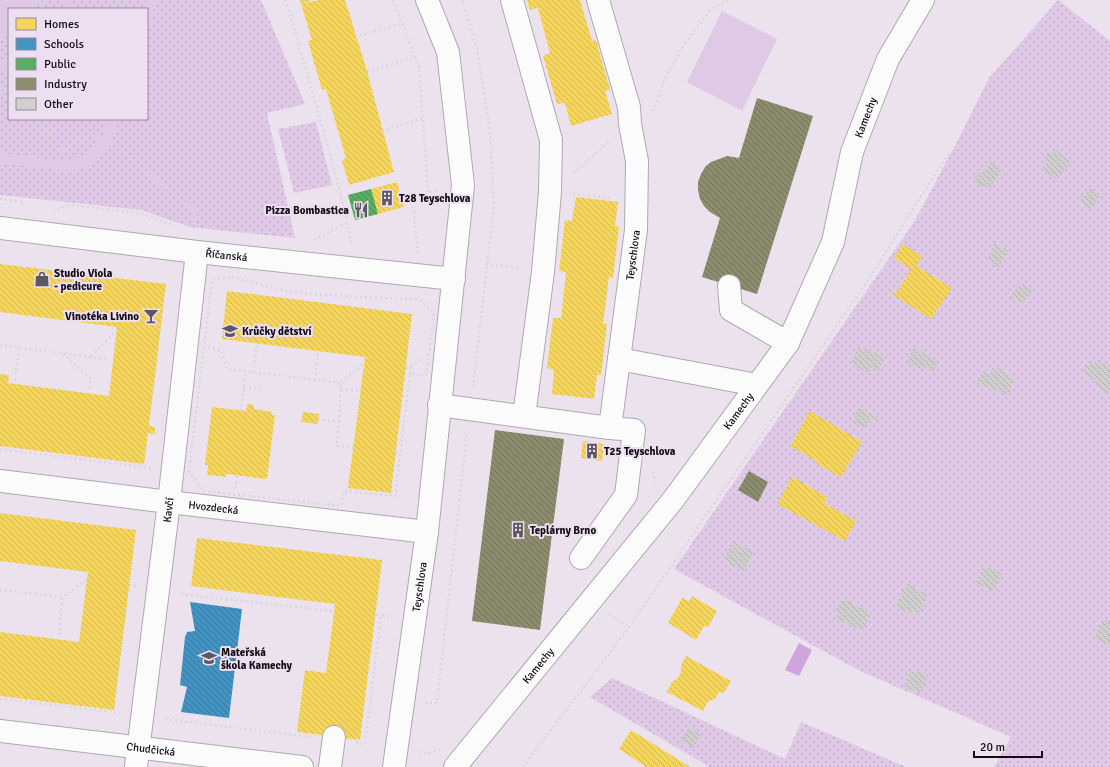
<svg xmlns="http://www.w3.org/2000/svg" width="1110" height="767" viewBox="0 0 1110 767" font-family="Signika,sans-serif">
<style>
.green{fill:url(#green-dots);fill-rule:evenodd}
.pitch{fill:#dfc9e6}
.water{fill:#cfa6dc}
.homes{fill:url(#homes-back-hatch)}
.schools{fill:url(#schools-back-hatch)}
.public{fill:url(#public-back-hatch)}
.industry{fill:url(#industry-back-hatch)}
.building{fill:url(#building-back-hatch)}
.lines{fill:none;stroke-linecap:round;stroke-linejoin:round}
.minor-casing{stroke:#aea8b1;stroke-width:24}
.path{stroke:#d9d7da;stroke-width:2.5;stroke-dasharray:2 3;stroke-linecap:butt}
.minor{stroke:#fcfbfc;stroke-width:22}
.labels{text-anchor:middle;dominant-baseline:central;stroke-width:4;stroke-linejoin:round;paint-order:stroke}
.street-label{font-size:11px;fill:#110c13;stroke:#eddef2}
.poi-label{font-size:11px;font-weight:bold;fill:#110c13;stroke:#eddef2;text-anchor:start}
</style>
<defs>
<pattern id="green-dots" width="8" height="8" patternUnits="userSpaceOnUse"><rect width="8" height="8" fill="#dfc9e6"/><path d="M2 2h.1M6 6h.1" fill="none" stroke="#beabc4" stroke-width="1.8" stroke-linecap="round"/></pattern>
<pattern id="homes-back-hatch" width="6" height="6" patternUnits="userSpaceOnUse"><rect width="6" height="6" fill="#f6d55c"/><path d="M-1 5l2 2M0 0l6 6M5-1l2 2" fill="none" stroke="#d2b64f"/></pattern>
<pattern id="schools-back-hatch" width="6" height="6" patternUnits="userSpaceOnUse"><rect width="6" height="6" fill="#4393c3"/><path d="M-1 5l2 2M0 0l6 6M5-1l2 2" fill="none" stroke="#37769d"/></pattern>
<pattern id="public-back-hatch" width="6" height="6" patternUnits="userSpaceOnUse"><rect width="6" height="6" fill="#5aae61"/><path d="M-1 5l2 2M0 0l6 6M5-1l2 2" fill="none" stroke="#498c4f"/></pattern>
<pattern id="industry-back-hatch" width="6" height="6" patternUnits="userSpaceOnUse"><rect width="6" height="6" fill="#8c8c6e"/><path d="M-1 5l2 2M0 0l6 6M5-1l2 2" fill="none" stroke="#717159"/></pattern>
<pattern id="building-back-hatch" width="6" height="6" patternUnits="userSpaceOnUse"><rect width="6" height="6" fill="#d1cecf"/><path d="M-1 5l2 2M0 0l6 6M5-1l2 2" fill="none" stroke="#b2b0b1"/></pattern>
</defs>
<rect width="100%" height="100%" fill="#ebe2ee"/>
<path class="green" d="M0,0H261L305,104L267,113L295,238L190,227L141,210L0,195ZM9,9H147V119H9Z
M1058,0L1110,41V767H994L1011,737L858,670L674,569L914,222L958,140L989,78Z
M316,122L332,185L294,193L278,129Z
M612,678L785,759L801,722L906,767H710L590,697Z"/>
<path class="pitch" d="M0,0H39L37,9H9V36L0,35Z
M63,0H72L71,9H62Z
M147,0H157L147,32V9H144Z
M722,11L777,39L742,111L687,82Z
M0,60L9,61V71L0,70Z
M104,119H119L111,143L103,154L91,165L78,170L64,171L0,163V153L62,161L84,156L92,150L102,140Z"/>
<path class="water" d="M799,643L812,650L799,676L785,670Z"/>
<path class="homes" d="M300,0H312L302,4L319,0H345L367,71L394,172L349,185L342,160L346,158L326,89L322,90L308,41L312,40Z
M527,0H580L592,41L596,40L610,90L605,91L612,114L571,126L565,103L557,104L543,56L550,53L538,8L530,10Z
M397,182L404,207L378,214L371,189Z
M576,197L618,202L615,226L619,227L613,278L609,277L603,324H607L601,375H597L594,399L552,394L554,370L547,368L553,318H561L566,272L559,271L565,220L572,221Z
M903,244L922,256L916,266L952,288L931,319L890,293V291L895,295L911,270L894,258Z
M0,264L166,284L149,426L155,427V434L148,433L144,464L0,446V374L9,375L8,383L109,396L117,327L0,312Z
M227,291L412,314L391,493L348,488L365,357L222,339Z
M247,404L254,405V409L272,412L271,415H275L267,479L226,474V477L207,475L208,465H205L212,407L246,411Z
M810,411L862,442L841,477L817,464L818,462L790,446Z
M303,412L319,414L318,424L301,422Z
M583,441L604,444L602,461L581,458Z
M792,477L827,497L824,503L856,521L845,541L777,504Z
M0,513L136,530L114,710L0,696V632L79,642L88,572L0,561Z
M197,538L382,560L360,740L297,732L305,670L326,673L335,604L191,586Z
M692,596L717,611L708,627L704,626L696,640L668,623L682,598L689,601Z
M686,656L731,681L724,693L719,692L715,699L708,701L703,711L667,692L672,682L678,678L681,672V665Z
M631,730L690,767H644L645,766L619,749Z"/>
<path class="schools" d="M190,602L242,609L229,718L181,712L187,687L180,685L185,637L187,632L195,631Z"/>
<path class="public" d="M371,189L378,214L355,220L348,195Z"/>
<path class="industry" d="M757,98L813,116L757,294L702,277L720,218L710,212L704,206L700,199L698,190V182L701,174L705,167L711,162L727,156L739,158Z
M495,430L564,439L540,630L472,621Z
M749,471L768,482L758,502L738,490Z"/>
<path class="building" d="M1056,150L1071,161L1057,180L1041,168L1047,161L1044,158L1049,151L1053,154Z
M990,162L1003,169L990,188L985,185L982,188L973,181L979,172L982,174Z
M1090,188L1100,196L1090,209L1080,201Z
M995,243L1008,250L999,268L987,261Z
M1021,283L1033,291L1022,304L1010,297Z
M859,346L885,357L878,371L871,367L868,373L850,364Z
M914,347L939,362L933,372L922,366L920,369L906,362Z
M1099,359L1102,364L1104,363L1105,364L1107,363L1110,368V392L1105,396L1094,379L1090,381L1083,369Z
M993,366L1010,374L1009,377L1014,378L1009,395L977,384L982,371L990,374Z
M859,408L879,418L877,422L870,418L864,428L852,422Z
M733,541L754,552L744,571L732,565L731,566L729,565L730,564L723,560Z
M983,566L1002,573L994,591L976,583Z
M907,583L928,595L918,614L912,611L910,614L895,606Z
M844,600L872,613L862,631L835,618L838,612L835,610L838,604L841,605Z
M1103,619L1110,623V646L1094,638Z
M917,670L929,676L920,693L903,686L910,671L915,673Z
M689,727L701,735L694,748L681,741Z"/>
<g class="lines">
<g class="minor-casing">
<g id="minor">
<path d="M512,0L551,140L550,192L543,272L524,416"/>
<path id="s1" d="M0,228L197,252L454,279"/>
<path d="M729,286L731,310L788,343"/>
<path d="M619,359L757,385"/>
<path id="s2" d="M439,405L610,428L636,230L637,161L630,124L629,107L598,0"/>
<path id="s3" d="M0,481L169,502L427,532"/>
<path d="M581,558L626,495L634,430L610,428"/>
<path id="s4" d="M0,731L302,767"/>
<path id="s5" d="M136,767L169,502L197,252"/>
<path d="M330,767L334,737"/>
<path id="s6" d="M394,767L427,532L463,185L448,52L427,0"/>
<path id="s7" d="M455,767L673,500L788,343L833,242L852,152L888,59L923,0"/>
</g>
</g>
<path class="path" d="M119,0L122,9
M285,0L289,10L337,179L352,245
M393,0L419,67L428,192
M462,0L477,48L490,131L494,206L473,387
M41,9L42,0
M355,37L402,23
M0,39L9,40
M367,71L416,57
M0,89L9,101
M653,111L664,81L681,49L711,9L731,0
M35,119L37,126L41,130H47C54,138 50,144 60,150L68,148L85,137L93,135L111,143L196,212L193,229
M382,131L423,118
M573,173L610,141
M573,194L613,198
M0,199L23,202L22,208
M53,211L69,205L140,213L173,225
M314,240L347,223
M418,253L412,197L439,190
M486,264L520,268
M232,277L286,291L312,294L378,298L418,299L434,313L426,376L410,374L395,496L344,491L341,506L203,491L189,471L212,280Z
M0,345L106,359
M208,348L221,350L227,369L341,383
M63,354L91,379L90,389
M91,356L116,331
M406,368L411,366L423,358
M253,372L257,343
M410,374L411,366
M15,380L19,348
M315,380L318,351
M244,387L264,390
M341,389L360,391
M403,397H407
M241,411L246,371
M318,420L339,421L341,383L364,363
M339,421L337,446L353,448
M0,449L151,468
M396,453L400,454
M653,472L656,484
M235,488L237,476
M129,585L136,586
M0,590L62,597L86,580
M181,594L333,611
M609,614L629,627
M376,615H381
M59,635L62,597
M0,699L121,713
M425,703H437L467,431
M165,719L311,737
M356,743L365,744L381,615L392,617
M419,752L430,753L440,750
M523,767L629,627L866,283L950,151"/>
<use href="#minor" class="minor"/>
</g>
<defs>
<g id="building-bare" transform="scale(1.2)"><path d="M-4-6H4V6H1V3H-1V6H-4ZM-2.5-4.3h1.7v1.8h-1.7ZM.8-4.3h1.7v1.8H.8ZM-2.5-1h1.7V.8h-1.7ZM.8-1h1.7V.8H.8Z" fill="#5d5760" stroke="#eddef2" stroke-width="2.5" paint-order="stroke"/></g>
<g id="restaurant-bare" transform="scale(1.2)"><path d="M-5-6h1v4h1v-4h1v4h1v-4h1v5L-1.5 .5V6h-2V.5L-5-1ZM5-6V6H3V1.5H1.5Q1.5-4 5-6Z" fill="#5d5760" stroke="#eddef2" stroke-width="2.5" paint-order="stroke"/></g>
<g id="shop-bare" transform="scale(1.2)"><path d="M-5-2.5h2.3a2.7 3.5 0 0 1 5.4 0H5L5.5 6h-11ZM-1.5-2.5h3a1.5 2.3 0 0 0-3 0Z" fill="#5d5760" stroke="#eddef2" stroke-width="2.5" paint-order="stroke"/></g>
<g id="bar-bare" transform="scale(1.2)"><path d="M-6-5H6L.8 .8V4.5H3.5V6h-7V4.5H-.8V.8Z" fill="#5d5760" stroke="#eddef2" stroke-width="2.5" paint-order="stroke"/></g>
<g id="school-bare" transform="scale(1.2)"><path d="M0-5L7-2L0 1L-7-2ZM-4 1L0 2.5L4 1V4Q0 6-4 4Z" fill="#5d5760" stroke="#eddef2" stroke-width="2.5" paint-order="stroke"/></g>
</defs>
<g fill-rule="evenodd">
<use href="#building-bare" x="387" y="198"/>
<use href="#restaurant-bare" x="361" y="210"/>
<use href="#shop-bare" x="42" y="279"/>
<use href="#bar-bare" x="151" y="316"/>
<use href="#school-bare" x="230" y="331"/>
<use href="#building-bare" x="592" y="451"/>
<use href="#building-bare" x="518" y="530"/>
<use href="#school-bare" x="209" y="658"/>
</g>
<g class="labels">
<g class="street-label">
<text stroke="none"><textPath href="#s7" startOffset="779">Kamechy</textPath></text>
<text stroke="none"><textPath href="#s2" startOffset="347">Teyschlova</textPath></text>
<text stroke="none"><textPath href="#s1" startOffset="228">Říčanská</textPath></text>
<text stroke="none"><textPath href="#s7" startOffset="455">Kamechy</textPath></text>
<text stroke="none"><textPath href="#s3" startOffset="215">Hvozdecká</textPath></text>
<text stroke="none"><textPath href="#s5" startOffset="259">Kavčí</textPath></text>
<text stroke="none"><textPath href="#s6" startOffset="182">Teyschlova</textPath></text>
<text stroke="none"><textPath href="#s7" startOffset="131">Kamechy</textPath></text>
<text stroke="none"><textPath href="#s4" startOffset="152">Chudčická</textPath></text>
</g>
<g class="poi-label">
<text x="399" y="198">T28 Teyschlova</text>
<text x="349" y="210" text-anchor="end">Pizza Bombastica</text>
<text x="54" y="273">Studio Viola<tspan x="54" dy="13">- pedicure</tspan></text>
<text x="139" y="316" text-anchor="end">Vinotéka Livino</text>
<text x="242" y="331">Krůčky dětství</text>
<text x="604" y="451">T25 Teyschlova</text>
<text x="530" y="530">Teplárny Brno</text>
<text x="221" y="652">Mateřská<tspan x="221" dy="13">škola Kamechy</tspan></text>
</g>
</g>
<rect x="8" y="8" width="140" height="112" fill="#eddef2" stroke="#958a99"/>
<rect x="16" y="18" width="20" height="12" fill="#f6d55c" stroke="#958a99"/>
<text x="44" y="28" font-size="12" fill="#110c13">Homes</text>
<rect x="16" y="38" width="20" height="12" fill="#4393c3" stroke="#958a99"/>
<text x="44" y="48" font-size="12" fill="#110c13">Schools</text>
<rect x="16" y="58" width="20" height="12" fill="#5aae61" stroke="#958a99"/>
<text x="44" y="68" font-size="12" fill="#110c13">Public</text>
<rect x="16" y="78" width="20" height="12" fill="#8c8c6e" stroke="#958a99"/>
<text x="44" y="88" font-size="12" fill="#110c13">Industry</text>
<rect x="16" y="98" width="20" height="12" fill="#d1cecf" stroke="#958a99"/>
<text x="44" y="108" font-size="12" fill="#110c13">Other</text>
<path d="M974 751v6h68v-6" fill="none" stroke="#110c13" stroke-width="2"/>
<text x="980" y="751" font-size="12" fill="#110c13" stroke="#eddef2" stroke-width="3" paint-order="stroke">20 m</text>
</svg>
